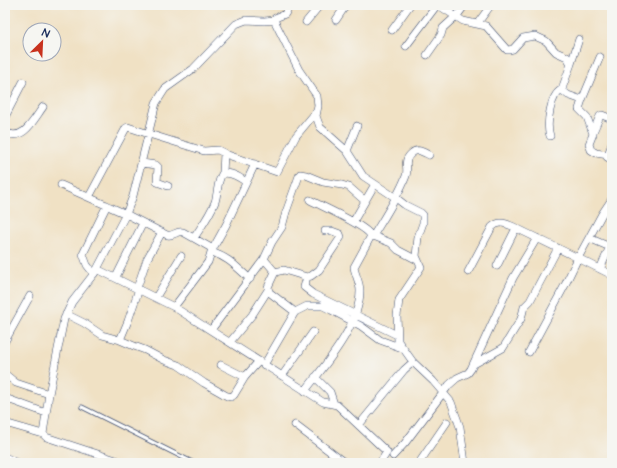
<svg xmlns="http://www.w3.org/2000/svg" width="617" height="468" viewBox="0 0 617 468" font-family="'Architects Daughter',sans-serif">
<style>
.lines{fill:none;stroke-linecap:round;stroke-linejoin:round}
.lane-casing{stroke:#3b4a6d;stroke-width:5}
.street-casing{stroke:#3b4a6d;stroke-width:8}
.lane{stroke:#fff;stroke-width:3.5}
.street{stroke:#fff;stroke-width:7}
</style>
<rect width="100%" height="100%" fill="#f6f6f2"/>
<filter id="ink" filterUnits="userSpaceOnUse"><feTurbulence type="fractalNoise" baseFrequency=".025" numOctaves="2"/><feDisplacementMap in="SourceGraphic" scale="8" xChannelSelector="R" yChannelSelector="G"/><feConvolveMatrix kernelMatrix="1 2 1 2 8 2 1 2 1" color-interpolation-filters="sRGB"/></filter>
<filter id="wash" filterUnits="userSpaceOnUse"><feTurbulence type="fractalNoise" baseFrequency=".012" numOctaves="4" result="noise"/><feDisplacementMap in="SourceGraphic" scale="16" xChannelSelector="R" yChannelSelector="G"/><feGaussianBlur stdDeviation="0.9" result="paint"/><feColorMatrix in="noise" values="0 0 0 0 0 0 0 0 0 0 0 0 0 0 0 0 0 1.4 0 .05"/><feComposite in="paint" operator="in"/></filter>
<g filter="url(#wash)">
<rect width="100%" height="100%" fill="#f0e1c4"/>
</g>
<g filter="url(#ink)">
<g class="lines">
<g class="lane-casing">
<path id="lane" d="M82,407L194,463"/>
</g>
<g class="street-casing">
<path id="street" d="M290,5L285,14L275,18V22L299,70L317,96L318,106L316,116L320,127L347,151L363,176L396,198L405,205L421,213L423,215V223L418,237L416,256L421,267L399,300L397,316L398,341L413,362L433,381L451,402L460,427L465,463
M438,5L463,21L486,26L507,50H509L513,49L523,38L535,36L546,41L556,52L567,57L571,64L563,86V91L568,95L582,100L579,109L587,117L592,131L593,134L589,144L591,150L596,153L608,155
M456,17L465,5
M336,20L346,5
M306,22L320,5
M477,24L491,5
M392,30L410,5
M406,46L437,5
M427,55L441,35L443,28L455,17
M571,64L579,39
M582,100L600,57
M5,117L23,82
M5,132C23,143 34,119 43,107
M593,132L600,116L602,115L612,119
M550,136C546,125 550,93 563,89
M612,144L607,157L612,160
M347,151L357,126
M142,163L156,165L158,167L157,182L168,186
M223,173L224,153
M61,185L126,214L167,235C173,237 177,230 183,232L213,249
M89,197L126,128L128,127L149,134L204,151L218,150L228,155L277,172L296,136L316,112
M353,222L375,184
M371,235L391,243L398,250L417,260
M373,236C385,216 398,197 406,176C409,167 402,161 412,153C417,148 423,152 429,155
M194,238C201,227 210,215 215,202C218,193 217,182 222,174C230,171 239,177 246,182
M589,238L610,247
M211,252C230,258 235,266 250,279
M497,266L516,228
M600,269L612,242
M96,271L126,214L133,196L156,103L165,89L193,69L236,24L246,20L264,21L275,20
M275,272L284,270L307,277L311,276L319,270L341,237L340,234L332,231H325
M468,272L492,227C499,221 504,223 512,226L578,258L602,214L612,199
M94,274L87,265L83,254L107,205
M116,277L143,223
M307,277L304,287L313,294L397,335
M137,288L147,259L162,232
M156,297L181,256
M174,307L208,262L211,252L226,225L255,164
M295,312L269,292L268,287L275,272L264,259L272,242L282,227L286,212L299,176L300,174L306,175L323,182L342,185L349,187L365,201
M66,314L84,323L102,335L120,340L134,346L145,350L164,360L178,365L204,383L227,396L231,397L234,395L245,377L259,361
M211,330L264,259
M120,340L128,321L139,289
M5,341L30,296
M230,342L252,315L268,290
M529,352L565,285L578,258L612,275
M474,364L503,348L521,319L524,307L530,301L558,248
M221,365L245,377
M264,365L295,312L307,306H323L331,310L361,326L380,340L402,348
M5,374L16,383L49,394
M282,376L313,332
M315,377L330,392L334,404
M305,391C325,365 360,325 360,291C360,282 355,275 354,267L371,236C367,226 321,206 310,200
M5,398L46,413
M5,423L43,434
M295,425L345,463
M359,425L404,370L413,362
M393,456L405,443L449,385L457,378L468,373L471,369L513,278L537,238
M5,457L17,463
M125,463L46,437L43,434L49,394L64,319L72,302L96,271L99,270L174,307L323,402L337,405L387,452L380,463
M419,463L447,422"/>
</g>
<use href="#lane" class="lane"/>
<use href="#street" class="street"/>
</g>
</g>
<rect width="617" height="468" fill="none" stroke="#f6f6f2" stroke-width="20"/>
<g transform="translate(42 42) rotate(24)"><circle r="19" fill="#f6f6f2" stroke="#9ea6b7"/>
<path d="M0-3L7 15L0 10L-7 15Z" fill="#c8321e"/>
<text y="-6" font-size="11" font-weight="bold" text-anchor="middle" fill="#1b2f5e">N</text>
</g>
</svg>
